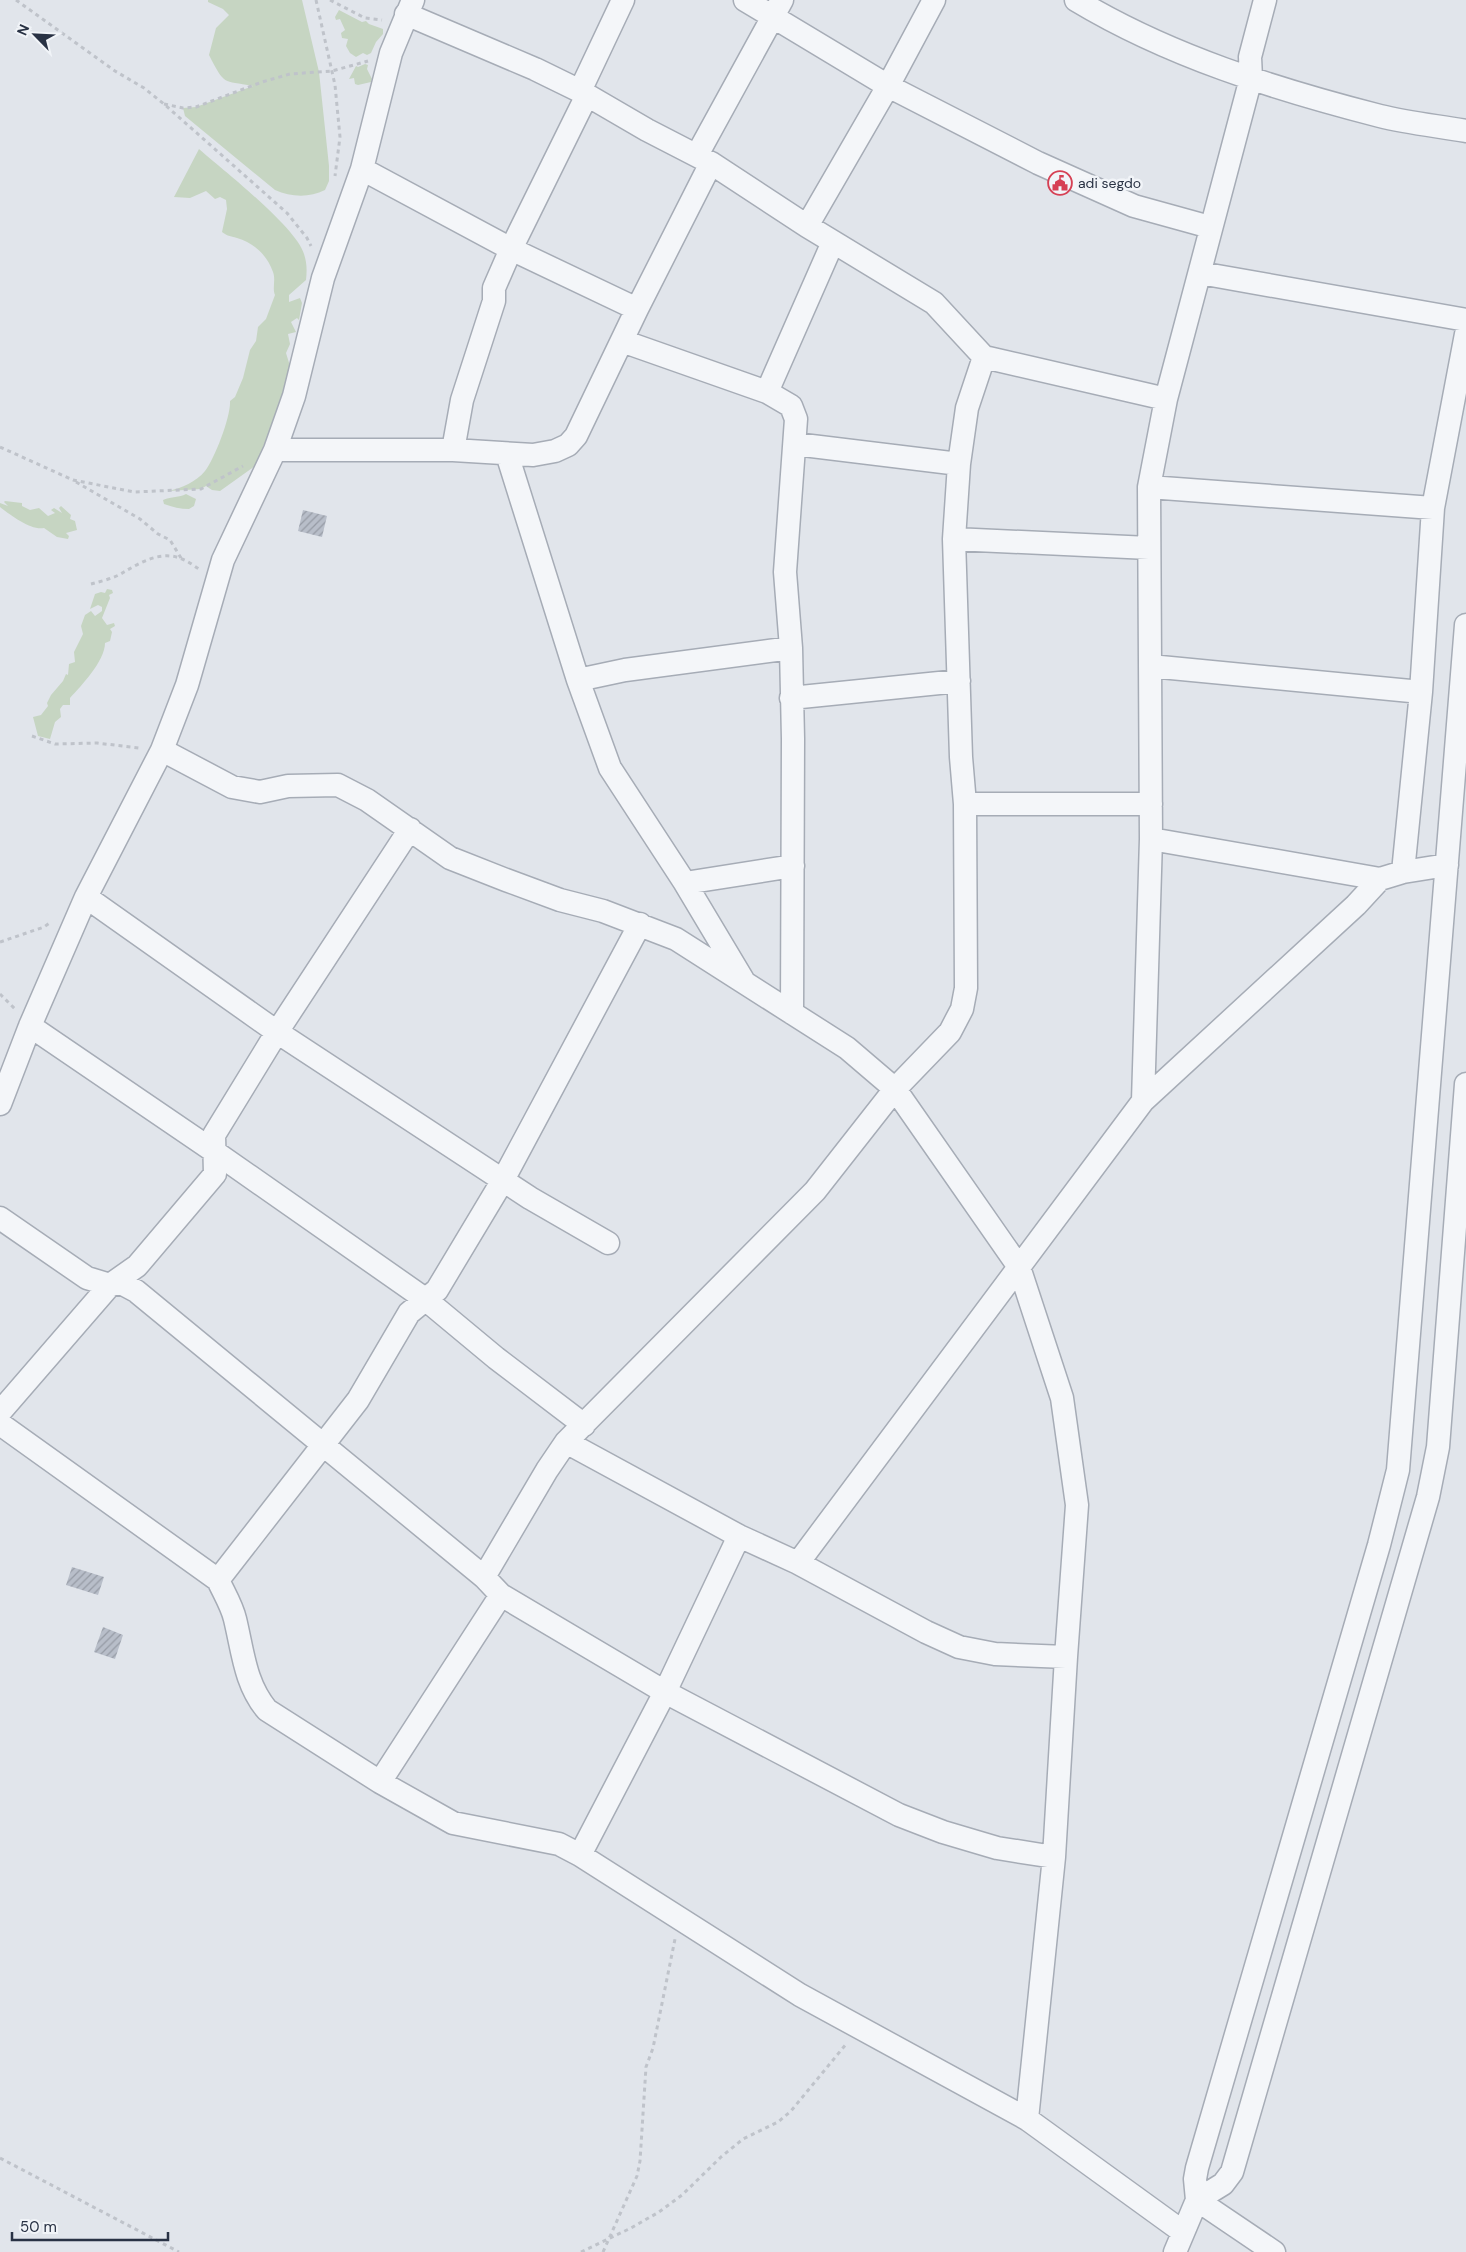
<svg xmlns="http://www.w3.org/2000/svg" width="1466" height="2252" viewBox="0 0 1466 2252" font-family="'DM Sans',sans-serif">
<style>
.green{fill:#c6d5c2}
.building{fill:url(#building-hatch)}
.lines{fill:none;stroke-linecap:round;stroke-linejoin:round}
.minor-casing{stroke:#a6acb6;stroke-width:25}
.path{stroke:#bfc3ca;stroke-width:3;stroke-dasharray:4 4;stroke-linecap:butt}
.minor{stroke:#f4f6f9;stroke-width:22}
.labels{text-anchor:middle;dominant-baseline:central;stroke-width:5;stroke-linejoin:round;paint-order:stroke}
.poi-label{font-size:14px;fill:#293244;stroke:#f1f4f8;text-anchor:start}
</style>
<defs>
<pattern id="building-hatch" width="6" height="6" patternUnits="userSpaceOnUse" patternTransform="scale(1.25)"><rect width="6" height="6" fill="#b8bec9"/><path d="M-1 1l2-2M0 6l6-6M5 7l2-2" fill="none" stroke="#969ba5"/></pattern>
</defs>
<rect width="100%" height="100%" fill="#e1e5eb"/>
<path class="green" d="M208,0H302L319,72L329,166V181L325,190C309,198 291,197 275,190L185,116L183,108L196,107L253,86C222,80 225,86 209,55L216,28L229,15L223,9L208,2Z
M339,10L362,22L366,21L369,24L383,29V34L376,42L371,53L367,55L363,53L356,57L350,53L346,46L348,39L342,38L341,33L345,30L340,19L336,20L335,17Z
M365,64L368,65L367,69L372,79L371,82L358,85L355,84L354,78L349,79L356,66L358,67Z
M199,149C223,170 296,227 304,254C307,263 307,271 306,280L289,295V302L300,298L302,303L299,320L297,318L291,322L296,332L288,334L290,344L286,353L290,366V379L274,426L255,466L220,491L212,490L206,486L201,489L168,491C182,488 196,482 205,471C215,458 231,416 230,401L235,397L243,378L250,350L256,341L258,327L266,319L275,295C272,288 276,280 273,272C267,255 254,243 237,238C230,236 227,236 222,232L227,209L226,200L220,197L215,199L206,191L190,198L174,197Z
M186,494L196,499L194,506L189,509C181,509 172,507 164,504L163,500C172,496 179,498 186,494Z
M5,501L22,503V506L30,510L39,508L48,516L55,513L51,510L54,508L62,513L59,508L61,506L71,515L70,519L75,521L77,530L66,533L69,536L68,539L57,537L44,528C32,531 10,515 0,507V503L8,506L4,502Z
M107,589L112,590L113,593L109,595L110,598L102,618L107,625L114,623L115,626L110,629L112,632L110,641L105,643C105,661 81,686 70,698V705H63L60,709L61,717L55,722L50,739L38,736L33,717L41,715L48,706L47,703L51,695L63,681L66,674L68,675L69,664L75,662L74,652L83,634L81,626L85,615L91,611L95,616L102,611V607L98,605L90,609L95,594L101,592L105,593Z"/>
<path class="building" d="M303,510L327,516L322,537L298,531Z
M72,1567L104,1577L98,1595L66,1585Z
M103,1627L123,1635L115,1659L94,1652Z"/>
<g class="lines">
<g class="minor-casing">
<path id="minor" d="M745,0L888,86L1038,163L1134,206L1210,227
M1076,0C1169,56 1275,89 1380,116C1408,123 1438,126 1466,131
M1265,0L1250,57L1251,78L1166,399L1149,487L1151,839L1143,1101L1356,905L1380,879L1403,872L1447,865
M406,14L535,69L580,91L647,130L711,163L807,226L934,303L984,357L1166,399
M580,91L623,0
M697,155L782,0
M362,169L511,249L637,309
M807,226L888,86L934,0
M1200,273L1466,320
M622,341L767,392L791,406L796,419L785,572L791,648L793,739L792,1013
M767,392L833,242
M795,444L959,464
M275,450H453L533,455L555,451L568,445L576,436L637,309L711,163
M453,450L462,400L494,301V288L511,249L587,95
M507,454L578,680
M1149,487L1433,508
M954,539L1149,548
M1150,666L1421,692
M791,698L959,681
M162,750L232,787L260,792L288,786L338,785L367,800L450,858L506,880L560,900L603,911L676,939L847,1048L895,1089L1019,1267L1062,1398L1077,1505L1066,1657L1054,1857L1027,2119
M965,804H1151
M1151,839L1380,879
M1403,872L1421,692L1433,508L1466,334
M685,883L793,866
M86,897L277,1032L530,1198L608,1243
M743,980L685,883L610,768L578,680L625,670L791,648
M30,1026L215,1152L425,1299L496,1358L584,1425
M0,1104L30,1026L86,897L162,750L187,685L223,560L275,450L294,396L323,278L362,169L391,53L413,0
M0,1218L87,1278L110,1285L121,1283L136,1291L484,1577L501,1595L665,1692L899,1815L943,1832L997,1848L1054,1857
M0,1412L110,1285L137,1266L215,1174L214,1135L277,1032L410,829
M0,1424L218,1580C224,1593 232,1606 235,1619C243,1652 245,1684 267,1710L380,1782L453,1823L559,1844L580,1855L800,1995L1027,2119L1183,2232
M566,1442L739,1536L798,1563L926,1632L959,1647L995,1654L1066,1657
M798,1563L1143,1101
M484,1577L547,1470L566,1442L815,1191L895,1089L950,1032L962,1009L966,988L965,804L961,757L954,539L959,464L967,408L984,357
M218,1580L358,1400L409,1313L437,1290L503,1180L640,924
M380,1782L501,1595
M580,1855L665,1692L739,1536
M1197,2200L1223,2184L1232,2172L1428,1497L1438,1447L1466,1084
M1197,2200L1274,2252
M1175,2252L1197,2200L1195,2179L1197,2168L1379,1545L1398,1470L1466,625"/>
</g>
<path class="path" d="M16,0L115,71L144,88L164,104L287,213L307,238L311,246
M316,0L335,85L340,137L335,176
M330,0L365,18L382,20
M164,104L183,108L196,107L262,82L290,74L332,71L368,61
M0,447L73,480L134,492L201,489L243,466
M76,482L140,519L158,534L170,540L181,558
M91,584C102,581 115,578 124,572C141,562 162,550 182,559C188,561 194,566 199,569
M32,736L55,744L97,743L139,748
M0,942L44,927L51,922
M0,994L15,1009
M0,2158L179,2252
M581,2252L631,2228L659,2212L682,2195L721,2157L743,2139L778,2122L791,2111L847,2043
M603,2252L637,2176L640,2161L646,2067L653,2048L675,1939"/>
<use href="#minor" class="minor"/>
</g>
<defs>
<g id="civic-ring" transform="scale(1.25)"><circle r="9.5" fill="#f1f4f8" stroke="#d64054" stroke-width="1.5"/><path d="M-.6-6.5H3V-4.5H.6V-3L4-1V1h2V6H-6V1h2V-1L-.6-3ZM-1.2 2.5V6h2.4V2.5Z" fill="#d64054"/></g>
</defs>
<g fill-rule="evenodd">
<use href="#civic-ring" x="1060" y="183"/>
</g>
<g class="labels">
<g class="poi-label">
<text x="1078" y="183">adi segdo</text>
</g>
</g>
<g transform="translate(35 35) rotate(294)" stroke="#f1f4f8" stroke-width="4" paint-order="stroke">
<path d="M0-4L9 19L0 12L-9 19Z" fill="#293244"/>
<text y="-8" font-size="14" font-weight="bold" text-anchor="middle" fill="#293244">N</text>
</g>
<path d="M12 2232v8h156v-8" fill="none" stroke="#293244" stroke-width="2.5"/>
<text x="20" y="2232" font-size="15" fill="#293244" stroke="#f1f4f8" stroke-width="4" paint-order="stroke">50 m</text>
</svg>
